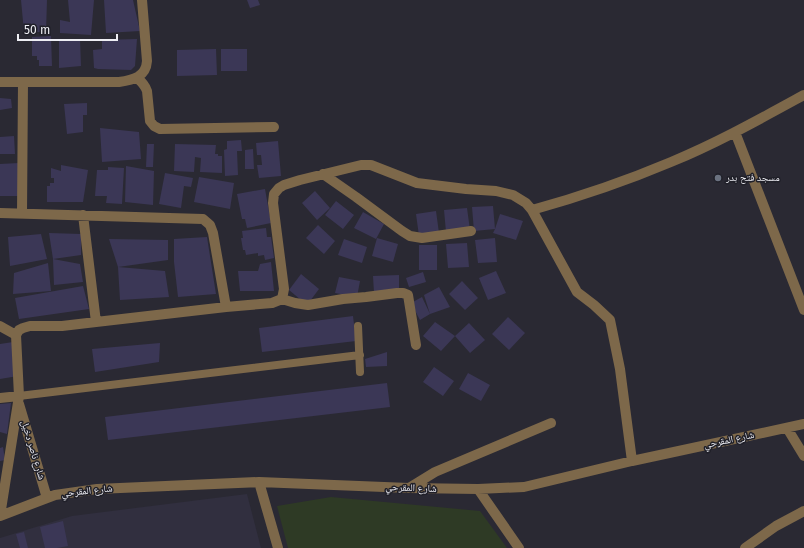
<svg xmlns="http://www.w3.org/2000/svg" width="804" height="548" viewBox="0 0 804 548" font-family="'Fira Sans','Noto Naskh Arabic',sans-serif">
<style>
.built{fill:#312f3f}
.green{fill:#2e3a25}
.building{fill:#3b3756}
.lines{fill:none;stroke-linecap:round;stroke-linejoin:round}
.lane{stroke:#7d684a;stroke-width:8}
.street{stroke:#7d684a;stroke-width:10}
.worship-dot{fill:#6b7280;stroke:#202029;stroke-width:1.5}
.labels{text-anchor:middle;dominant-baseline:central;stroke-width:3;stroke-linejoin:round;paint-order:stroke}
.poi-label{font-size:10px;fill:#eeeef4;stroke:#202029;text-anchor:start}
.street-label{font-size:10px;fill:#eeeef4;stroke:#202029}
</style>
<rect width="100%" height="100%" fill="#2a2933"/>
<path class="built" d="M247,494L261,548H0V538L72,516Z"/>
<path class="green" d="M331,497L480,511L507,548H288L277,506Z"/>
<path class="building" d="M21,0H47L46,32H24Z
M68,0H94L91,35L60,33V20L70,22Z
M104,0H133L140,31L106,33Z
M247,0H258L260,5L250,8Z
M51,36L52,66H39V60H37V56H32V37Z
M80,39L81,66L59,68V40Z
M137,39L135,66L131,70L98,69L94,68L93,50L102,49V40Z
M216,49L217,75L177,76V50Z
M221,49H247V71H221Z
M0,98L11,99L12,108L0,110Z
M87,103V115H83V132L67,134L64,104Z
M100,128L139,132L141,159L102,162Z
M14,136L15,154H0V137Z
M241,140L242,151H237L238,175L225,176L224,150L227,149V141Z
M278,141L281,176L259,178L257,165H262L261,155H257L256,143Z
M147,144H154L153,167H146Z
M175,144L216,145L215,154H218V156H222V173L200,172L201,158L195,157L194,172L174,171Z
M253,149L254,169H245V150Z
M19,163V196H0V164Z
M61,165L88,170L83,202H47V186H50V183H54V178H51V168L61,171Z
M126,166L154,171L153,205L125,202Z
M108,167L124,168L122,204L106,203L107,196H95L97,170H108Z
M165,173L193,178L191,187L184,186L181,208L159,204Z
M199,177L234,183L230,209L194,202Z
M265,189L271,223L247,228L245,219H242L237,194Z
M315,191L330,208L317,220L302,203Z
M336,201L354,215L343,229L325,215Z
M493,206L495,229L500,214L523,221L516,240L493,233L495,229L474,231L472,207Z
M467,208L470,230L446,232L444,210Z
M436,211L439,233L419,236L416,214Z
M363,212L384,224L376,239L354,228Z
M318,225L335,241L324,254L306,238Z
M266,228L267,237H271L274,258L265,260L264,255L258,256V253L246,255L245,250H243L241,238H243L242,231Z
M49,233L81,234V255L53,259Z
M41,234L47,259L10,266L8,237Z
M207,237L216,294L178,297L174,262V239Z
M377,238L398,244L393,262L372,256Z
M495,238L497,262L478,263L475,240Z
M109,239L168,240V260L118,267Z
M344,239L367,247L362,263L338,255Z
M467,243L469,267L448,268L446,244Z
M419,245H437V270H419Z
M53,259L80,264L83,282L54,285Z
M271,262L274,291H240L238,271H258L260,264Z
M48,263L51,291L13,294L14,273Z
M118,267L165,271L169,297L120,300Z
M496,271L506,293L488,300L479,278Z
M423,272L426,282L409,287L406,278Z
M301,274L319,289L307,305L289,290Z
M399,275V291L374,293L373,276Z
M339,277L360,281L357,297L335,293Z
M462,281L478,298L465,310L449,294Z
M83,286L89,309L19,319L15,298Z
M439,287L450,307L430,314L424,295Z
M422,297L430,314L420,320L411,303Z
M353,316L356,341L262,352L259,328Z
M508,317L525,333L509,350L492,334Z
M435,322L455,336L441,351L423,336Z
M469,323L485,340L470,353L455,336Z
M13,342L18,376L0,379V344Z
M160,343L159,362L95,372L92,349Z
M387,352V366L366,367L365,359Z
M434,367L454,381L443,396L423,382Z
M468,373L490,385L481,401L459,389Z
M387,383L390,407L108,440L105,417Z
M11,403L7,434L0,432V404Z
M3,447L5,460L0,461V448Z
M63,521L68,546L57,548H45L40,527Z
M24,532L28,548H20L16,534Z"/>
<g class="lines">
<path class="lane" d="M358,326L360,372
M19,396L360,355"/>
<path class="street" d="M137,78C142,82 145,85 147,91L150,121L154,126L160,129L274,127
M0,82H119C133,80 146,77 147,61L142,0
M735,132L804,310
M323,174L356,197L402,231L410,236L422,238L471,231
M532,210C579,197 626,181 671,162C717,143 760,119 804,95
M0,213L203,219L210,225L213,233L226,307
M22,214L23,82
M83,215L96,322
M282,299L295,303L308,305L343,299L366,297L397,293H403L408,295L416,345
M0,326L16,335
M16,335L19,330L23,328L30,326H62L96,322L226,307L272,303L282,299L284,289L273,203L274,194L279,188L284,185L300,180L361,165H371L417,183L466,189L496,191L513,195L526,203L532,210L577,292L594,305L610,320L620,369L632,461
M0,398L19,396
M19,404L47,498
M787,428L804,456
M259,482L278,548
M409,488L435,472L551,423
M478,489L519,548
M0,516L55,495L97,489L259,482L409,488L478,489L524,487L632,461L804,424
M0,516L19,396L16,335
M745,548L776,526L804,511"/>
</g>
<circle class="worship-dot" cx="718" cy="178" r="4"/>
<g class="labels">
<g class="poi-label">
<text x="726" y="178">مسجد فتح بدر</text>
</g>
<g class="street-label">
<text transform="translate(729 440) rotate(-12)">شارع المقرحي</text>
<text transform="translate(33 450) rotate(73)">شارع ناصر دخيل</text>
<text transform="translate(411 488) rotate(2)">شارع المقرحي</text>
<text transform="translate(87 491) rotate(-6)">شارع المقرحي</text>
</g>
</g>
<path d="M18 34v6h99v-6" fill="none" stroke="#eeeef4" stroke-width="2"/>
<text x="24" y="34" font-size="12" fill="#eeeef4" stroke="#202029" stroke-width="3" paint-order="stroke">50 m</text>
</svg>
